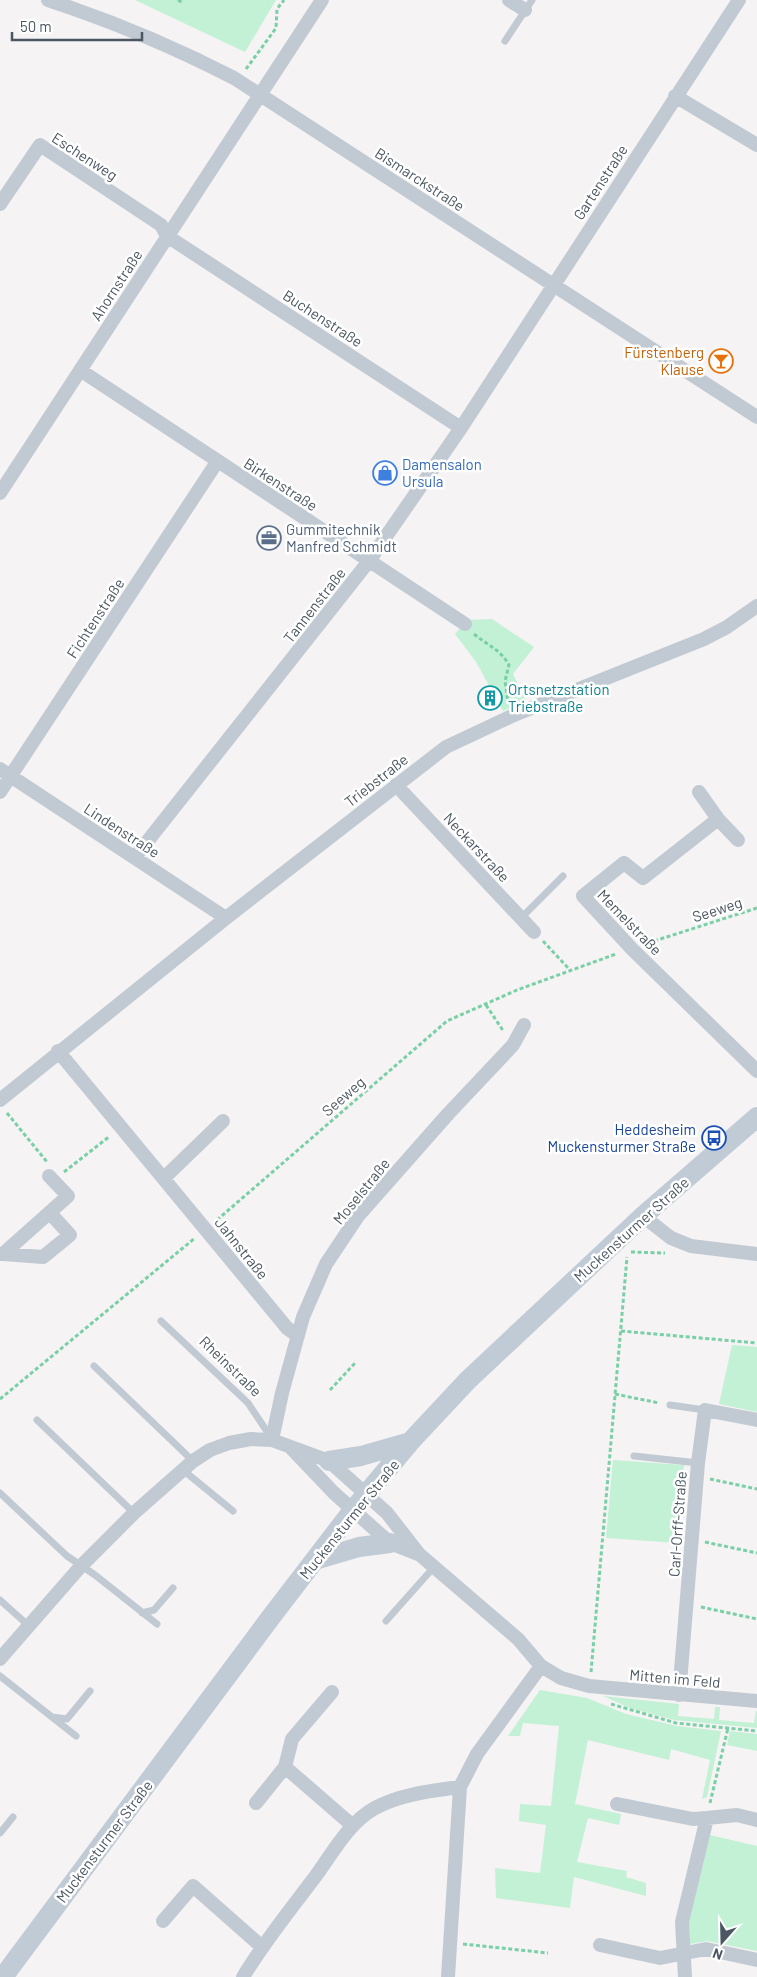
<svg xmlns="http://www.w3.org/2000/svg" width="757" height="1977" viewBox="0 0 757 1977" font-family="Barlow,sans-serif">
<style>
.green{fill:#c3f1d5}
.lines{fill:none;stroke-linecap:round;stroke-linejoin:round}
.path{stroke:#7ad0a6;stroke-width:3;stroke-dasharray:4 2.5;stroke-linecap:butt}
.lane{stroke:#c1cad2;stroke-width:7}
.street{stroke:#c1cad2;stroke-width:14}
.secondary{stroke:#c1cbd6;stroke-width:20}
.labels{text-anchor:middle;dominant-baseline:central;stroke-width:5;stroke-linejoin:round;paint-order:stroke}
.street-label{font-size:15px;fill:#4a5661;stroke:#fff}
.food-label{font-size:15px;fill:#c56008;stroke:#fff;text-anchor:end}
.shop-label{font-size:15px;fill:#366cbe;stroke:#fff;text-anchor:start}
.service-label{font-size:15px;fill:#4e5e75;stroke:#fff;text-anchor:start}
.culture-label{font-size:15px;fill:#0d838f;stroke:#fff;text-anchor:start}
.transit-label{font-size:15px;fill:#164399;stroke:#fff;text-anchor:end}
</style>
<rect width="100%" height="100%" fill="#f5f3f3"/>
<path class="green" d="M135,0H276L245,52Z
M492,619L534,647L513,674L526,701L503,711L476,662L455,634L467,620Z
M732,1345L757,1347V1412L719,1404Z
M613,1460L684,1465L678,1543L606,1538Z
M540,1690L587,1698L626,1714L677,1726L721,1731L707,1797L702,1799L710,1760L671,1749L669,1760L588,1740L575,1804L621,1814L619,1825L588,1818L577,1862L627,1871L626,1877L646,1883V1896L574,1877L570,1908L496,1898L495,1868L540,1873L546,1825L519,1821L520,1804L551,1806L559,1726L523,1723L520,1736H508Z
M603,1696L679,1704L678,1716L714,1719L715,1707H720L719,1720L754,1723L756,1711H757V1728L674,1720L630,1708Z
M730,1731L757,1734V1751L727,1745Z
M710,1835L757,1846V1951L707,1941L690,1944L689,1922Z"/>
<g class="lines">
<path class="path" d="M178,0L183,3
M246,69L276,28L277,9L284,0
M474,634C487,645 500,649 509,665L505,681L508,702
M543,941L570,970
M648,943L757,908
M486,1005L504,1032
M7,1113L47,1162
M64,1172L110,1136
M217,1220L447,1021L517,990L616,954
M631,1252L665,1253
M621,1331L757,1343
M330,1390L355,1363
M615,1394L659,1403
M0,1399L195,1238
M710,1479L757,1489
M705,1542L757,1553
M701,1607L757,1619
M591,1672L627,1257
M611,1704L676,1723L757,1731
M710,1803L728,1728
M463,1944L548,1953"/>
<path class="lane" d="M505,41L532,0
M521,918L563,876
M161,1321L248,1403L272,1439
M94,1366L193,1461
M670,1405L705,1410
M37,1420L134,1513
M634,1456L698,1463
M183,1470L233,1511
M0,1493L67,1556L95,1575L157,1624
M0,1600L29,1626
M142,1613L154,1610L173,1588
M386,1621L434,1567
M0,1676L76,1736
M52,1717L67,1719L90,1691
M0,1833L13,1817"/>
<path class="street" d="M48,0C112,21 174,47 234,78L757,417
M509,0L525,10
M675,96L757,145
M0,204L40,145L161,225L167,236L461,428
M80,370L465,624
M0,493L322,0
M0,769L226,918
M396,785L534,932
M0,792L217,462
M699,792L718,819L738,840
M718,819L643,878L624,863L583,896L632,949L757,1071
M135,857L369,561L461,428L739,0
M58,1051L287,1328L298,1336
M0,1100L226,918L446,747L514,715L704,639L727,627L757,606
M164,1178L223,1121
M643,1216L671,1238L691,1246L757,1254
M0,1254H3L68,1196L49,1176
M3,1254L43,1257L70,1235L50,1213
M272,1440L282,1393L303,1317L326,1264L358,1216L448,1114L513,1045L524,1025
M292,1449L334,1493L390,1543L418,1554
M0,1659L81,1566L134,1513L193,1461L210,1450L229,1443L251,1439L272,1440L329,1461L387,1513L419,1554L518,1639L541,1666L561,1678L589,1686L757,1701
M679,1695L698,1463L705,1410L757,1420
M285,1767L353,1826
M256,1803L285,1767L292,1739L332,1692
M617,1804L693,1819L707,1818
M163,1921L193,1886L262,1947
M600,1945L660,1958L706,1949L757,1960
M243,1977C264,1942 290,1910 315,1877C332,1854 349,1822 375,1808C401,1794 431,1791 460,1787
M448,1977L460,1787L477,1754L541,1666
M685,1977L682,1922L707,1818L737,1815L757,1820"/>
<path class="secondary" d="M329,1461L361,1456L410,1442
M315,1560L359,1547L390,1543
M3,1977L271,1617L353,1510L410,1442L468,1380L643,1216L757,1117"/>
</g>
<defs>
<g id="bar-ring" transform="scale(1.25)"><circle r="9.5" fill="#fff" stroke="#e8710a" stroke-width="1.5"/><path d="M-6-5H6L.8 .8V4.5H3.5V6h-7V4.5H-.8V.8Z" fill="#e8710a"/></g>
<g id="shop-ring" transform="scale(1.25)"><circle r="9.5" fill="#fff" stroke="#3f7fe0" stroke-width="1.5"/><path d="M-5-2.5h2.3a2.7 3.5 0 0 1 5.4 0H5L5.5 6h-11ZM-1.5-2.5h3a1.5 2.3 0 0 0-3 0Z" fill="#3f7fe0"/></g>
<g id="office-ring" transform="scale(1.25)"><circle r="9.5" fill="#fff" stroke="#5c6f8a" stroke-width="1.5"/><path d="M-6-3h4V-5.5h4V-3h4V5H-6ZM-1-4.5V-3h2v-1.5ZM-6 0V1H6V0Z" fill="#5c6f8a"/></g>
<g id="building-ring" transform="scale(1.25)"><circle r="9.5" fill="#fff" stroke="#0f9aa8" stroke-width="1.5"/><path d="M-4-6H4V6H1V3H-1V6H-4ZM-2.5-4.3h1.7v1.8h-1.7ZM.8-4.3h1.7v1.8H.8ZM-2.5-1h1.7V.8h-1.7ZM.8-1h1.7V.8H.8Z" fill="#0f9aa8"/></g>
<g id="bus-ring" transform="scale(1.25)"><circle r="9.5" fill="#fff" stroke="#1a4fb4" stroke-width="1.5"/><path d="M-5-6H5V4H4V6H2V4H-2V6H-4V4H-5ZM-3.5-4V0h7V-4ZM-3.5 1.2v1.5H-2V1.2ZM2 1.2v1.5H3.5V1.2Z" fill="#1a4fb4"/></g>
</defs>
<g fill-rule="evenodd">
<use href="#bar-ring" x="721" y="361"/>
<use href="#shop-ring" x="385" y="473"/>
<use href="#office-ring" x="269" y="538"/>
<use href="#building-ring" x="490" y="698"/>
<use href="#bus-ring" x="714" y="1138"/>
</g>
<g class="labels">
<g class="street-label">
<text transform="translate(85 156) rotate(33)">Eschenweg</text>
<text transform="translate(420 179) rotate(33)">Bismarckstraße</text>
<text transform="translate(600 182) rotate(-57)">Gartenstraße</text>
<text transform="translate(116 285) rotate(-57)">Ahornstraße</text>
<text transform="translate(323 318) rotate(33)">Buchenstraße</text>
<text transform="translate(281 484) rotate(33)">Birkenstraße</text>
<text transform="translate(314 605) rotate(-52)">Tannenstraße</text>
<text transform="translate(95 618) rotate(-57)">Fichtenstraße</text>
<text transform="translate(376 780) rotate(-38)">Triebstraße</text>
<text transform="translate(122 830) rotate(33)">Lindenstraße</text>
<text transform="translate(477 847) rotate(47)">Neckarstraße</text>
<text transform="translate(717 909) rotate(-18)">Seeweg</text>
<text transform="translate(630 922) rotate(46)">Memelstraße</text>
<text transform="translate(343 1096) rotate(-41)">Seeweg</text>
<text transform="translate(361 1191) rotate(-51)">Moselstraße</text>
<text transform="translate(631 1229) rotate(-42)">Muckensturmer Straße</text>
<text transform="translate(242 1248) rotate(51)">Jahnstraße</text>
<text transform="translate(231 1366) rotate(44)">Rheinstraße</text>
<text transform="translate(349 1519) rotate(-51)">Muckensturmer Straße</text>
<text transform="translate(677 1524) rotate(-86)">Carl-Orff-Straße</text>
<text transform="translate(675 1678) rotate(5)">Mitten im Feld</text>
<text transform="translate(104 1841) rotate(-53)">Muckensturmer Straße</text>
</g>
<g class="food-label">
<text x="704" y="352">Fürstenberg<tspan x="704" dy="17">Klause</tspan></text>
</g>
<g class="shop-label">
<text x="402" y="464">Damensalon<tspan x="402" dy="17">Ursula</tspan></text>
</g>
<g class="service-label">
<text x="286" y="529">Gummitechnik<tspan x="286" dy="17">Manfred Schmidt</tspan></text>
</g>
<g class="culture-label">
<text x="508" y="689">Ortsnetzstation<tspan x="508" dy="17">Triebstraße</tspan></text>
</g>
<g class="transit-label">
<text x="696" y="1129">Heddesheim<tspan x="696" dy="17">Muckensturmer Straße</tspan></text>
</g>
</g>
<g transform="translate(722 1942) rotate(200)" stroke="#ffffff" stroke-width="4" paint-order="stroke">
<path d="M0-4L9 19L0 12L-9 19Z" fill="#4a5661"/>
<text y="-8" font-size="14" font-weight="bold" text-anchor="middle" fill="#4a5661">N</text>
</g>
<path d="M12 32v8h130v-8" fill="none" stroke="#4a5661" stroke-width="2.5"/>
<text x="20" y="32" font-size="15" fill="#4a5661" stroke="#ffffff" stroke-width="4" paint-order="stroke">50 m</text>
</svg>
